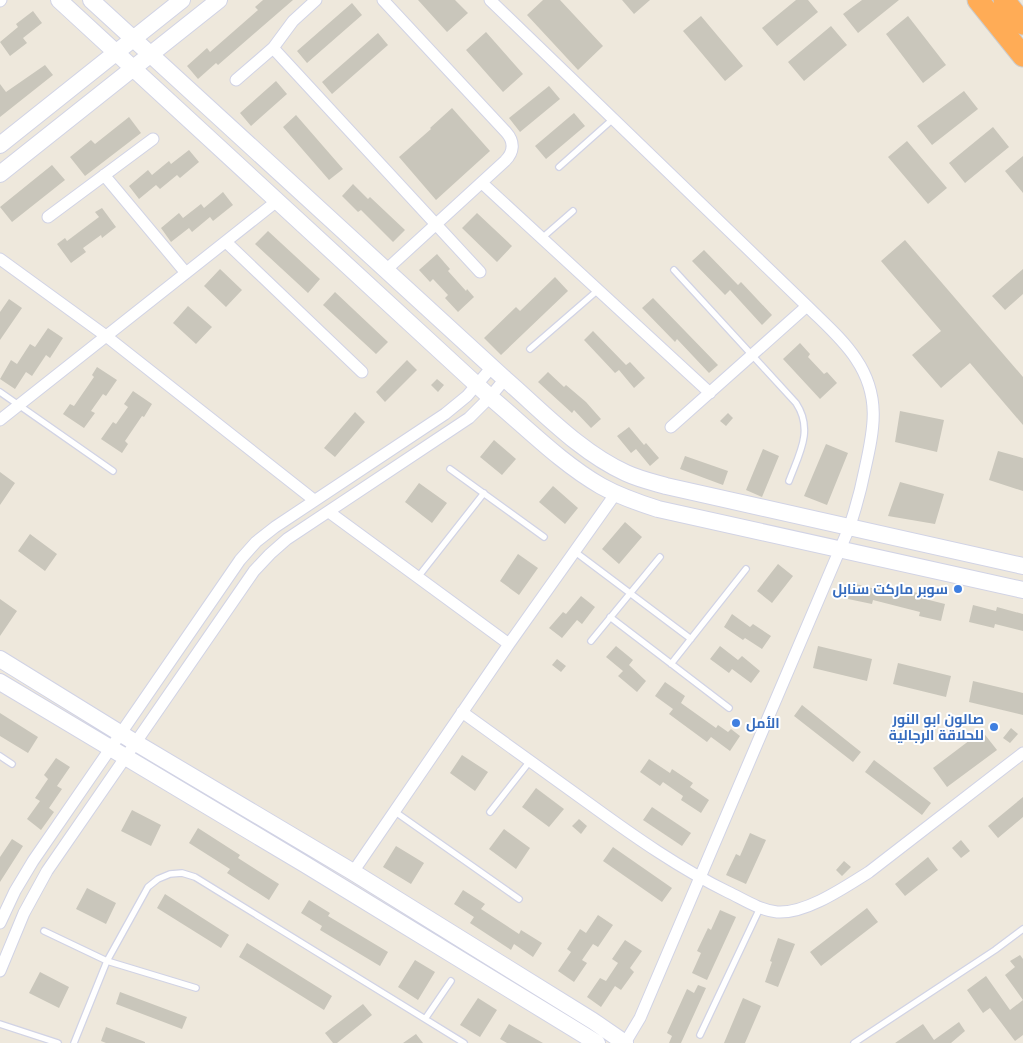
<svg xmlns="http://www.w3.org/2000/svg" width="1023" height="1043" viewBox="0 0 1023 1043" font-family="Arial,Cairo,sans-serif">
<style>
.building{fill:#c9c6bb}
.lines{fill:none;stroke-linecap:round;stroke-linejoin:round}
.lane-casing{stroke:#d1d3e5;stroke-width:8}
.street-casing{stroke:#d1d3e5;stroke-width:13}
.secondary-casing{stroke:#d1d3e5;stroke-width:18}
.highway-casing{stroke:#ccc;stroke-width:23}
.lane{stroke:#fff;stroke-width:5.5}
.street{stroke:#fff;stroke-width:11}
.secondary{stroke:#fff;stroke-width:16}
.highway{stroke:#ffac56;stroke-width:21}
.shop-dot{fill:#3f7fe0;stroke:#fff;stroke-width:2}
.labels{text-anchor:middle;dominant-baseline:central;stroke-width:4;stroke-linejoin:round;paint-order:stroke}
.shop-label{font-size:14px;font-weight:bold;fill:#366cbe;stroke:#fff;text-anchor:end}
</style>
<rect width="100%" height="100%" fill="#eee8dc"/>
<path class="building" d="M263,0H293L218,65L216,63L198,79L187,66L207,48L210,52L258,10L255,7Z
M418,0H455L468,13L447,32Z
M543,0H560L603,46L578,70L527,15Z
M622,0H650L634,14Z
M796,0H808L818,12L777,46L762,28Z
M862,0H899L858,33L843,14Z
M352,3L362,15L307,63L297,51Z
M33,11L42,23L23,38L27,43L10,56L0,42L18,27L16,24Z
M701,16L743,66L725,81L683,31Z
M908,16L946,65L923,83L886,34Z
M831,26L847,45L804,81L788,62Z
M486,32L523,74L503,92L466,50Z
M378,33L388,45L332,94L322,82Z
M45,65L53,75L0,117V84L6,92Z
M276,81L287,94L251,126L240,113Z
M549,86L560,99L520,132L509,118Z
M964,91L978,109L932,145L917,126Z
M452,108L490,151L436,200L399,157L431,129L430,128Z
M574,113L585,126L546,159L535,146Z
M296,115L343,169L329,180L283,127Z
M129,117L141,133L85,176L70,157L91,140L95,144Z
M993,127L1009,147L965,183L949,163Z
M907,141L947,188L928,204L888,157Z
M189,150L199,162L180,178L177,175L160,189L156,185L139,199L129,186L148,170L152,175L169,161L171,164Z
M1023,156V193L1005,171Z
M52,165L65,180L12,222L0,207Z
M353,184L368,199L370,197L405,230L393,242L361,210L358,212L342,196Z
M223,192L233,205L213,221L210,217L192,232L189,228L171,242L161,228L179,213L183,218L201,204L204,208Z
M102,208L116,227L102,238L101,235L83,248L86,252L71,263L57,244L65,238L67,241L99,217L95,212Z
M477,213L512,246L497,262L462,228Z
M268,231L320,279L308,293L255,244Z
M905,240L1023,377V425L970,363L941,388L912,355L941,331L881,261Z
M704,250L738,285L741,282L772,315L762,325L730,290L725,295L692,261Z
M437,254L450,269L448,271L466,291L467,289L474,297L458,312L445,298L448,295L433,279L430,282L419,270Z
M220,269L242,290L226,307L204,286Z
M1023,269V294L1005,310L992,296Z
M555,277L568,291L501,355L484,338L516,307L520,311Z
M335,292L388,342L376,354L323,305Z
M653,298L718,365L709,373L677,339L675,342L642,308Z
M9,299L22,308L0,340V312Z
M188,306L212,327L196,344L173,323Z
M48,328L63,338L50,358L46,355L32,376L26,372L15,389L0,379L11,360L17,364L30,344L35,347Z
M593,331L626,365L630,362L645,378L634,388L619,370L615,373L584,340Z
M800,343L810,354L808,357L824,374L827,372L837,383L820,399L783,359Z
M407,360L417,370L385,402L376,392Z
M97,367L117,380L106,396L103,394L91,411L95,413L84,428L63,414L70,404L74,406L94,377L92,375Z
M548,372L564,387L566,385L586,402L601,419L591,428L574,410L572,413L538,382Z
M437,379L444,385L438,392L431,385Z
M133,391L152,404L144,417L142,416L125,441L128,444L122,453L101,439L113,422L116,424L128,407L124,404Z
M900,411L944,420L937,452L895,442Z
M355,412L365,422L335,457L324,448Z
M728,413L733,418L726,426L720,421Z
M629,427L644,445L646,443L659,458L650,466L636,449L631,453L617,436Z
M494,440L516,459L502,475L480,457Z
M826,444L848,453L827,505L804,496Z
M763,449L779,456L762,497L746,490Z
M998,451L1023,458V491L989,480Z
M685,456L728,471L723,485L680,469Z
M0,472L15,483L0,505Z
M900,482L944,494L935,524L888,516Z
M419,483L447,503L432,523L405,502Z
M553,486L578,508L565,524L539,502Z
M625,522L642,537L619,564L602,549Z
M30,534L57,554L45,571L18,551Z
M518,554L538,568L519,595L500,581Z
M778,564L793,576L772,603L757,591Z
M852,583L875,589L876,583L926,595L925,599L945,604L941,621L919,616L920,612L873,600L872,604L848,599Z
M581,596L595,607L582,624L577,620L562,638L549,628L563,612L566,614Z
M0,599L17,611L0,636Z
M973,605L996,611L997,607L1023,614V631L995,624L994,628L969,622Z
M732,614L750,627L753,624L771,636L762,649L745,638L743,640L724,627Z
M616,646L633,660L629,665L646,681L637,692L618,676L623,671L606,657Z
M720,646L738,660L742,656L760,671L751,683L732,669L729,673L710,659Z
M818,646L872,659L867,681L813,668Z
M557,659L566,666L561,672L552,665Z
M898,663L951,676L946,697L893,684Z
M973,681L1023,693V715L969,702Z
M665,682L685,696L681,703L716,728L718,725L728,732L731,729L740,736L730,751L711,737L707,742L669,714L673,709L655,696Z
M802,705L861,752L853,762L794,716Z
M0,713L38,737L28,753L0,736Z
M1011,728L1018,734L1010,743L1003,738Z
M982,731L997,750L947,787L933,768Z
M462,755L488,772L475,791L450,773Z
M56,758L70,767L57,786L62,789L49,808L54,812L41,830L27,819L40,801L35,798L48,779L44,775Z
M649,759L670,773L672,769L693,783L690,787L709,800L701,813L681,800L683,796L663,782L660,786L640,772Z
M874,760L931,803L922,815L865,772Z
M536,788L564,809L549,827L522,807Z
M1023,797V817L998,838L988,826Z
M652,807L691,833L682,846L643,820Z
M132,810L161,825L151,846L121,831Z
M579,819L587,826L581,834L572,826Z
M198,828L240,855L238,858L279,884L269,900L227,873L230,869L189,843Z
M504,829L530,848L516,869L489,849Z
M750,833L766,840L746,884L726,875L736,854L740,856Z
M12,839L23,846L0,882V857Z
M961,840L970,851L961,858L952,848Z
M396,846L424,863L411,884L383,867Z
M613,847L672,888L662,902L603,861Z
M928,857L938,870L905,896L895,884Z
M844,861L851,867L842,876L836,870Z
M87,888L116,903L106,924L76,909Z
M463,890L485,904L481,909L519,934L521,930L542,943L533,957L514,944L511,950L470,923L474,917L454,904Z
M165,894L229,935L221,948L157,908Z
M309,900L330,913L328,916L388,952L380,966L320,930L322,926L301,913Z
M867,908L878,922L821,966L810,952Z
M720,910L736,917L707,980L692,973L701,953L697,951L708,928L711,930Z
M598,915L613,925L598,947L593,944L582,960L587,963L574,982L558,971L571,952L567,949L580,929L586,933Z
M778,938L795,944L778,987L765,982L772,962L770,961Z
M625,940L642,951L630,968L634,972L621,990L615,986L601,1007L587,997L600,978L606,981L618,963L612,959Z
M247,943L332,996L324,1010L239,957Z
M1020,955L1023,959V1000L1005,975L1015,967L1010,961Z
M415,960L435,972L418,1000L398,987Z
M40,972L69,987L59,1008L29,993Z
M986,976L1010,1010L1023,1000V1035L1015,1041L990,1008L983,1013L967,990Z
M698,985L706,988L681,1043H669L672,1036L667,1033L687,989L694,993Z
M120,992L187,1017L182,1029L116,1004Z
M478,998L497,1010L480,1037L460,1025Z
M743,998L761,1006L745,1043H724Z
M363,1004L372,1015L337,1043H333L325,1033Z
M959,1022L965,1031L951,1043H895L923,1024L934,1040Z
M509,1024L543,1043H507L500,1039Z
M106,1027L145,1042V1043H106L101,1041Z
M416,1034L423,1043H403Z"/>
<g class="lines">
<g class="lane-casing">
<path id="lane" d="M559,167L613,119
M542,238L573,211
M674,270L796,403C814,430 799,454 789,481
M530,349L598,290
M0,392L113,471
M450,469L544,537
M574,551L691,639
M418,577L484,493
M610,617L729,708
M591,641L660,557
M671,664L746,569
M0,756L12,764
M394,811L519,899
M490,812L530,761
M44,931L107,961L196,988
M425,1019L451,981
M0,1024L58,1043
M700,1035L760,908
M74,1043L107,961L148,887L158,879L170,874L182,873L195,877L464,1043
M854,1043L995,950L1023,929"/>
</g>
<g class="street-casing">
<path id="street" d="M383,0L506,132C515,142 514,152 505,161L386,270
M490,0L807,306C824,323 843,339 856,359C881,396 874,429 865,469C861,489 856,508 849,528L640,1018L625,1043
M0,1L1,0
M273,48L480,272
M236,80L273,48L293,21L316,0
M104,175L186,273
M482,183L710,393
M48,217L153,139
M226,242L362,372
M0,259L106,336L314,500
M0,420L277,201
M671,427L807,306
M329,512L509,644
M462,712C505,743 548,774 591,805C635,837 679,868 728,892C743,899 759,910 777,912C806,914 845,887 869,872L1023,753
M353,872L509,644L616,493
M0,923L15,891L33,861L240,560L256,542L275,527L445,414L467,396L492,367
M0,971L24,913L47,871L254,571L270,554L287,539L469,418L490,397L505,379"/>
</g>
<g class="secondary-casing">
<path id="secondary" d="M59,0L490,397C526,427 561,463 601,486C619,496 639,503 658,509L1023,590
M91,0L505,379C543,412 580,452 626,473C639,479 652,482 666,486L1023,566
M0,145L182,0
M0,174L219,0
M0,659L136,743L353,872L593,1021L625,1043
M0,682L306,865L597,1043"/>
</g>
<g class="highway-casing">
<path id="highway" d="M978,0L1023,56
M1004,0L1023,24"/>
</g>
<use href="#lane" class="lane"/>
<use href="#street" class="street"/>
<use href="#secondary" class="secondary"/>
<use href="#highway" class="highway"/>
</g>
<g class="shop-dot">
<circle cx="958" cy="589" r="5"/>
<circle cx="736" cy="723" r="5"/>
<circle cx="994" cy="727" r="5"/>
</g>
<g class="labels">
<g class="shop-label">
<text x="948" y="589">سوبر ماركت سنابل</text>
<text x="984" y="719">صالون ابو النور<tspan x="984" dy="16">للحلاقة الرجالية</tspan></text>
<text x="746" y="723" text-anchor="start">الأمل</text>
</g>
</g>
</svg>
